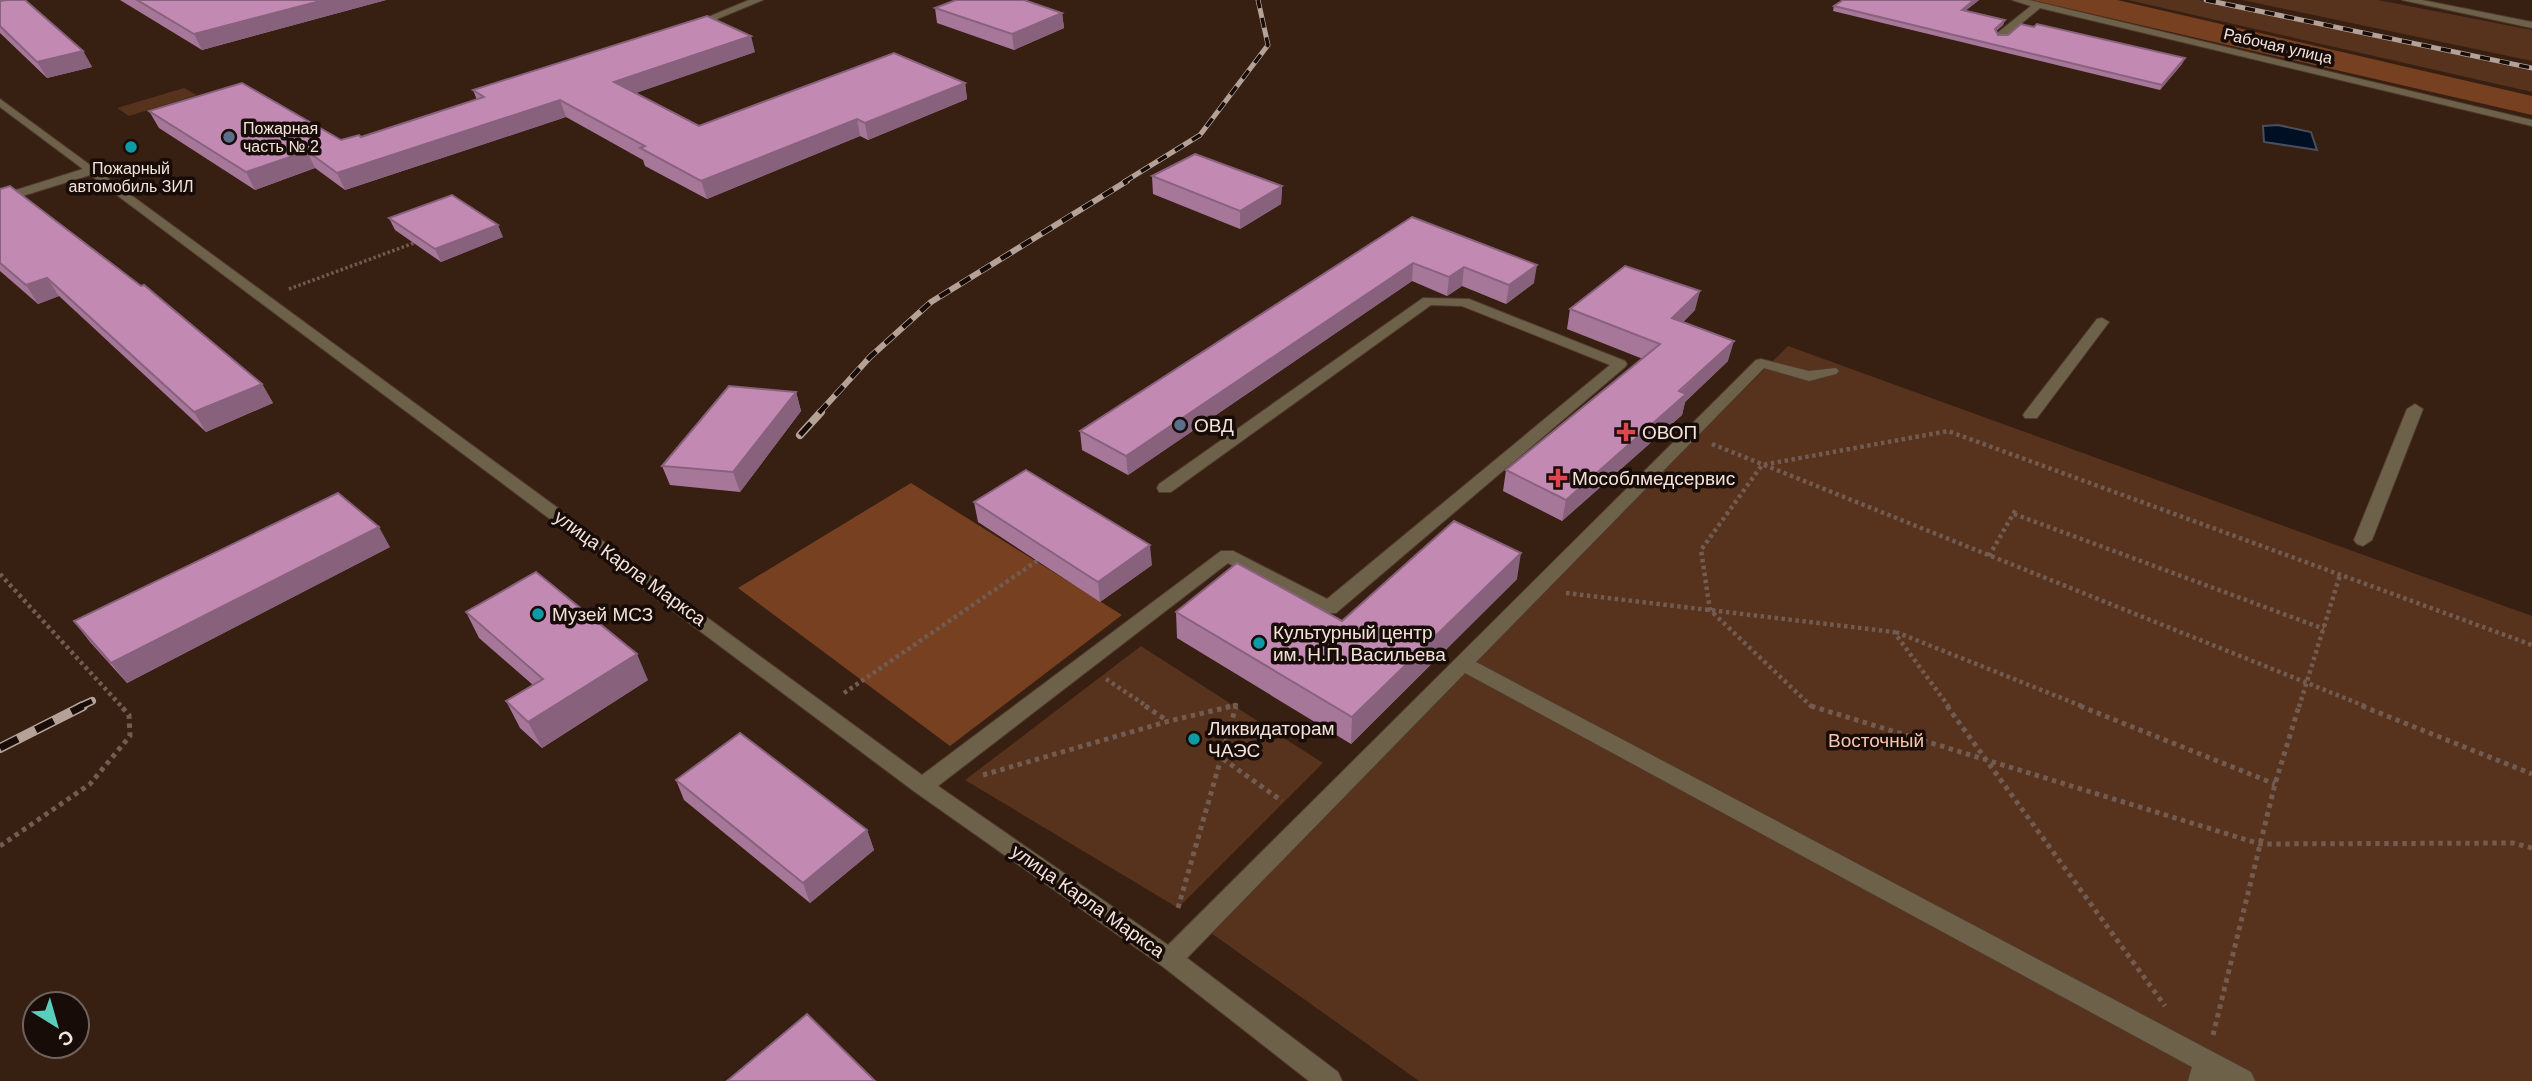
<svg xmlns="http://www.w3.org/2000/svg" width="2532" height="1081" viewBox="0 0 2532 1081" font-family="Arial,sans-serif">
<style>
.green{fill:#57321d}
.forest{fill:#774121}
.water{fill:#000f24;stroke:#494f5b;stroke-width:2}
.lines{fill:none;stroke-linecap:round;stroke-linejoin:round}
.minor-casing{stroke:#513a2e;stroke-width:2}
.path-far2{stroke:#725c51;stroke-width:3.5;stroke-dasharray:2.5 2.5;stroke-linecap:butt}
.path-far1{stroke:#725c51;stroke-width:4.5;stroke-dasharray:3.5 3.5;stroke-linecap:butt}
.path{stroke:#725c51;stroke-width:5;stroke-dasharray:4.5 4.5;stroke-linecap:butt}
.minor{fill:#6d6249;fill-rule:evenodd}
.rail-far3-casing{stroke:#b4a197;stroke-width:5}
.rail-far2-casing{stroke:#b4a197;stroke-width:6}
.rail-far1-casing{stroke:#b4a197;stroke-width:8}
.rail-casing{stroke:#b4a197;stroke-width:10}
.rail-far3{stroke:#170c07;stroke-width:3.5;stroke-dasharray:10;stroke-linecap:butt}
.rail-far2{stroke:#170c07;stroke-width:4.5;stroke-dasharray:12;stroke-linecap:butt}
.rail-far1{stroke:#170c07;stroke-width:5;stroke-dasharray:16;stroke-linecap:butt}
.rail{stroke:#170c07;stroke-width:7;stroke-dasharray:20;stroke-linecap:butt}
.wall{fill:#a7779a}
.shaded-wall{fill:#88617d}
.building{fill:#c28ab3;stroke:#88617d;stroke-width:2}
.service-dot{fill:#5c6f8a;stroke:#170c07;stroke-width:2.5}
.culture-dot{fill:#0f9aa8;stroke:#170c07;stroke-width:2.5}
.health-dot{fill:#e0444e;stroke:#170c07;stroke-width:2.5}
.labels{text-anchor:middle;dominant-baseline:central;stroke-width:7;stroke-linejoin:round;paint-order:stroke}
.far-street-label{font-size:16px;fill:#f4e3db;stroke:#170c07}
.far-poi-label{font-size:16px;fill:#f4e3db;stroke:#170c07;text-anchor:start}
.poi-label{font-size:19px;fill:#f4e3db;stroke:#170c07;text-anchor:start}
.street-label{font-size:19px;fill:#f4e3db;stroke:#170c07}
.park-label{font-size:19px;fill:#f9c5aa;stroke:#170c07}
</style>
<rect width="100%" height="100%" fill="#371f12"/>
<path class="green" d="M2128,0H2199L2532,71V92Z
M2242,0H2378L2532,30V61Z
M184,88L197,95L129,116L117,108Z
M1788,346L2532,616V1081H1419L1204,928Z
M1141,646L1323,763L1178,908L965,780Z"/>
<path class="forest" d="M2032,0H2117L2532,96V115Z
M911,483L1122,615L950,746L738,588Z"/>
<path class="water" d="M2278,125L2311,132L2317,150L2264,142L2263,126Z"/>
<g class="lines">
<g class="minor-casing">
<path id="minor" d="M749,0H763L693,29L684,27Z
M2012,0H2029L2532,120V126L2040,8L2004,38H1996V34L2031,6Z
M2402,0H2422L2532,22V28Z
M0,99L922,775L1221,551H1233L1327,599L1610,365L1462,306L1431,305L1171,492H1159L1157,488L1159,484L1423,298L1469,299L1625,361L1627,364L1625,367L1336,613H1322L1228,563L938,786L1168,945L1756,360L1761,359L1809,371L1836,368L1839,371L1836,374L1809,381L1764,368L1476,662L2251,1072L2255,1081H2188L2192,1067L1465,673L1187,958L1338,1072L1342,1081H1309L1162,966L915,792L90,175L0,203V195L83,169L0,107Z
M2102,318L2109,322L2037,418H2025L2023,415L2025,412L2097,319Z
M2415,404L2423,409L2372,540L2363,546L2357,544L2354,540L2407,409Z"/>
</g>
<path class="path-far2" d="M289,289L414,243"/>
<path class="path-far1" d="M1712,444L2367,707
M2014,514L2324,629
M1989,556L2016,509
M0,574L122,707
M1566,593L1894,632L1949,707
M1896,632L2084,707
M1106,679L1148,707
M844,693L1037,561
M1226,707L1236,705L1235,707
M1812,707L1710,610L1701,550L1762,465L1948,431L2532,645
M2299,707L2340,575"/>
<path class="path" d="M1145,706L1168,721
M1811,706L2260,844L2513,843L2532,848
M1947,706L2165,1006
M2080,706L2275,784
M2362,706L2532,774
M1223,759L1282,801
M983,775L1169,721L1233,706
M0,846L90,784L130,736L129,715L121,706
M1178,908L1236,706
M2213,1035L2275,784L2299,706"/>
<use href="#minor" class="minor"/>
<g class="rail-far3-casing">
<path id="rail-far3" d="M2206,0L2532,68
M1124,182L1200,135L1268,45L1258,0"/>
</g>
<g class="rail-far2-casing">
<path id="rail-far2" d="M819,413L870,357L931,302L1127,181"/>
</g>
<g class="rail-far1-casing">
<path id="rail-far1" d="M800,435L821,412
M79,707L92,701"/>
</g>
<g class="rail-casing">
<path id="rail" d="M0,748L83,706"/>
</g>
<use href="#rail-far3" class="rail-far3"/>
<use href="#rail-far2" class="rail-far2"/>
<use href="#rail-far1" class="rail-far1"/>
<use href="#rail" class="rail"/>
</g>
<path class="wall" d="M120,0H386L202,50Z
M1843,0H1979L1965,11L2005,20L2003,25L1996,31L1998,35L2182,64L2160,90L1833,11L1834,6Z
M0,1L83,51L92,67L47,78L0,33Z
M935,8L1062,13L1064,28L1014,50L937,23Z
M755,52L635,93L699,126L965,83L967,99L868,140L860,136L707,199L645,166L643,160L566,117L345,190L315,168L255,190L159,128L149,111L341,140L361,137L477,100L473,90Z
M1152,176L1282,186L1281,204L1240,229L1153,194Z
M0,189L262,384L273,403L206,432L59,296L38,304L0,271Z
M1412,217L1534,283L1506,304L1462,286L1447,296L1412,281L1128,475L1082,450L1080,431Z
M389,218L503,237L441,262L395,230Z
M1570,309L1695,310L1683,322L1728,361L1685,402L1682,415L1562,521L1503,491L1506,470L1643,359L1567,329Z
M796,392L801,411L740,492L670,485L662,466Z
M974,502L1152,565L1100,602L978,522Z
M390,547L127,683L90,642L74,621Z
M1517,579L1351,744L1177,638L1176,612L1342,621Z
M466,612L648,680L542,748L520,728L506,701L533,685L479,638Z
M676,780L867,830L874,850L810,903L684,800Z"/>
<path class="shaded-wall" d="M324,0H386L202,50L194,34Z
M1974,0H1979L1960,15L1962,10Z
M1062,13L1064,28L1014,50L1012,34Z
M2005,20L2003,25L1993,34L1995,29Z
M751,36L755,52L619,99L614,82Z
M83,51L92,67L47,78L37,62Z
M2185,58L2182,64L2160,90L2162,85Z
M965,83L967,99L868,140L865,123Z
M560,100L566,117L345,190L337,173Z
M857,119L860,136L707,199L701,181Z
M307,151L315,168L255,190L246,172Z
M1282,186L1281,204L1240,229V211Z
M498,225L503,237L441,262L435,249Z
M1413,263L1412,281L1128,475L1126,456Z
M1537,265L1534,283L1506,304L1509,285Z
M1464,267L1462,286L1447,296L1449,277Z
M47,278L59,296L38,304L26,285Z
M1700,291L1695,310L1668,337L1672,318Z
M1734,341L1728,361L1685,402L1682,415L1562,521L1566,500Z
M262,384L273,403L206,432L194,412Z
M796,392L801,411L740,492L733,472Z
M379,527L390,547L127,683L111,663Z
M1150,545L1152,565L1100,602L1098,582Z
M1521,553L1517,579L1351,744L1352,717Z
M637,654L648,680L542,748L528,722Z
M867,830L874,850L810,903L803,883Z"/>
<path class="building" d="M7,0H25L83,51L37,62L0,26V1Z
M137,0H324L194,34Z
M956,0H1024L1062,13L1012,34L935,8Z
M1843,0H1974L1962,10L2005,20L1995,29L1998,35H2008L2021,24L2034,27L2037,24L2185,58L2162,85L1834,6Z
M707,16L751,36L614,82L699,126L894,53L965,83L865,123L857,119L701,181L640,148L645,146L560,100L337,173L307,151L246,172L149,111L242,83L341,140L359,135L361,137L484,97L473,90Z
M1195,154L1282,186L1240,211L1152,176Z
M10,186L141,286L144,285L262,384L194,412L47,278L26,285L0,263V189Z
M452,195L498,225L435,249L389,218Z
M1412,217L1537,265L1509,285L1464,267L1449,277L1413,263L1126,456L1080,431Z
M1625,266L1700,291L1672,318L1734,341L1679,391L1686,394L1566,500L1506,470L1660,344L1570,309Z
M729,386L796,392L733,472L662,466Z
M1026,470L1150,545L1098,582L974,502Z
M338,493L379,527L111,663L74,621Z
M1454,521L1521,553L1352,717L1176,612L1237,563L1342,621Z
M536,572L637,654L528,722L506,701L543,679L466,612Z
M740,733L867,830L803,883L676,780Z
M807,1014L875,1081H727Z"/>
<g class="service-dot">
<circle cx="229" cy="137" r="7"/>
<circle cx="1180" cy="425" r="7"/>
</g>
<g class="culture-dot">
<circle cx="131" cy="147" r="7"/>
<circle cx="538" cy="614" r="7"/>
<circle cx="1259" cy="643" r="7"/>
<circle cx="1194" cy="739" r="7"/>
</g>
<g class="health-dot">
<path d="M1622.5 421.5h7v7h7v7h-7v7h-7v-7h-7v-7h7z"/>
<path d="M1554.5 467.5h7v7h7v7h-7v7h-7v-7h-7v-7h7z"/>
</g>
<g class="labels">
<g class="far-street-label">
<text transform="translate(2278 46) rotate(13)">Рабочая улица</text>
</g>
<g class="far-poi-label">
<text x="243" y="128">Пожарная<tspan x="243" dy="18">часть № 2</tspan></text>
<text x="131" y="168" text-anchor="middle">Пожарный<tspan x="131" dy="18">автомобиль ЗИЛ</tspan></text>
</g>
<g class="poi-label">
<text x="1194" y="425">ОВД</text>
<text x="1642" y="432">ОВОП</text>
<text x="1572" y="478">Мособлмедсервис</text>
<text x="552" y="614">Музей МСЗ</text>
<text x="1273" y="632">Культурный центр<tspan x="1273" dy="22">им. Н.П. Васильева</tspan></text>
<text x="1208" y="728">Ликвидаторам<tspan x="1208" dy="22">ЧАЭС</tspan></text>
</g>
<g class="street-label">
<text transform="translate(630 568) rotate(36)">улица Карла Маркса</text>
<text transform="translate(1088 901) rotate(35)">улица Карла Маркса</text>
</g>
<g class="park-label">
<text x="1876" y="740">Восточный</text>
</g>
</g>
<g transform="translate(56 1025) rotate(143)"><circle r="33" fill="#170c07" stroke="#6f625c" stroke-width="2"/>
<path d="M0-5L12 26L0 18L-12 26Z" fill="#5acebd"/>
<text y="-10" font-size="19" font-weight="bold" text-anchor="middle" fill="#f4e3db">С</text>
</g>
</svg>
